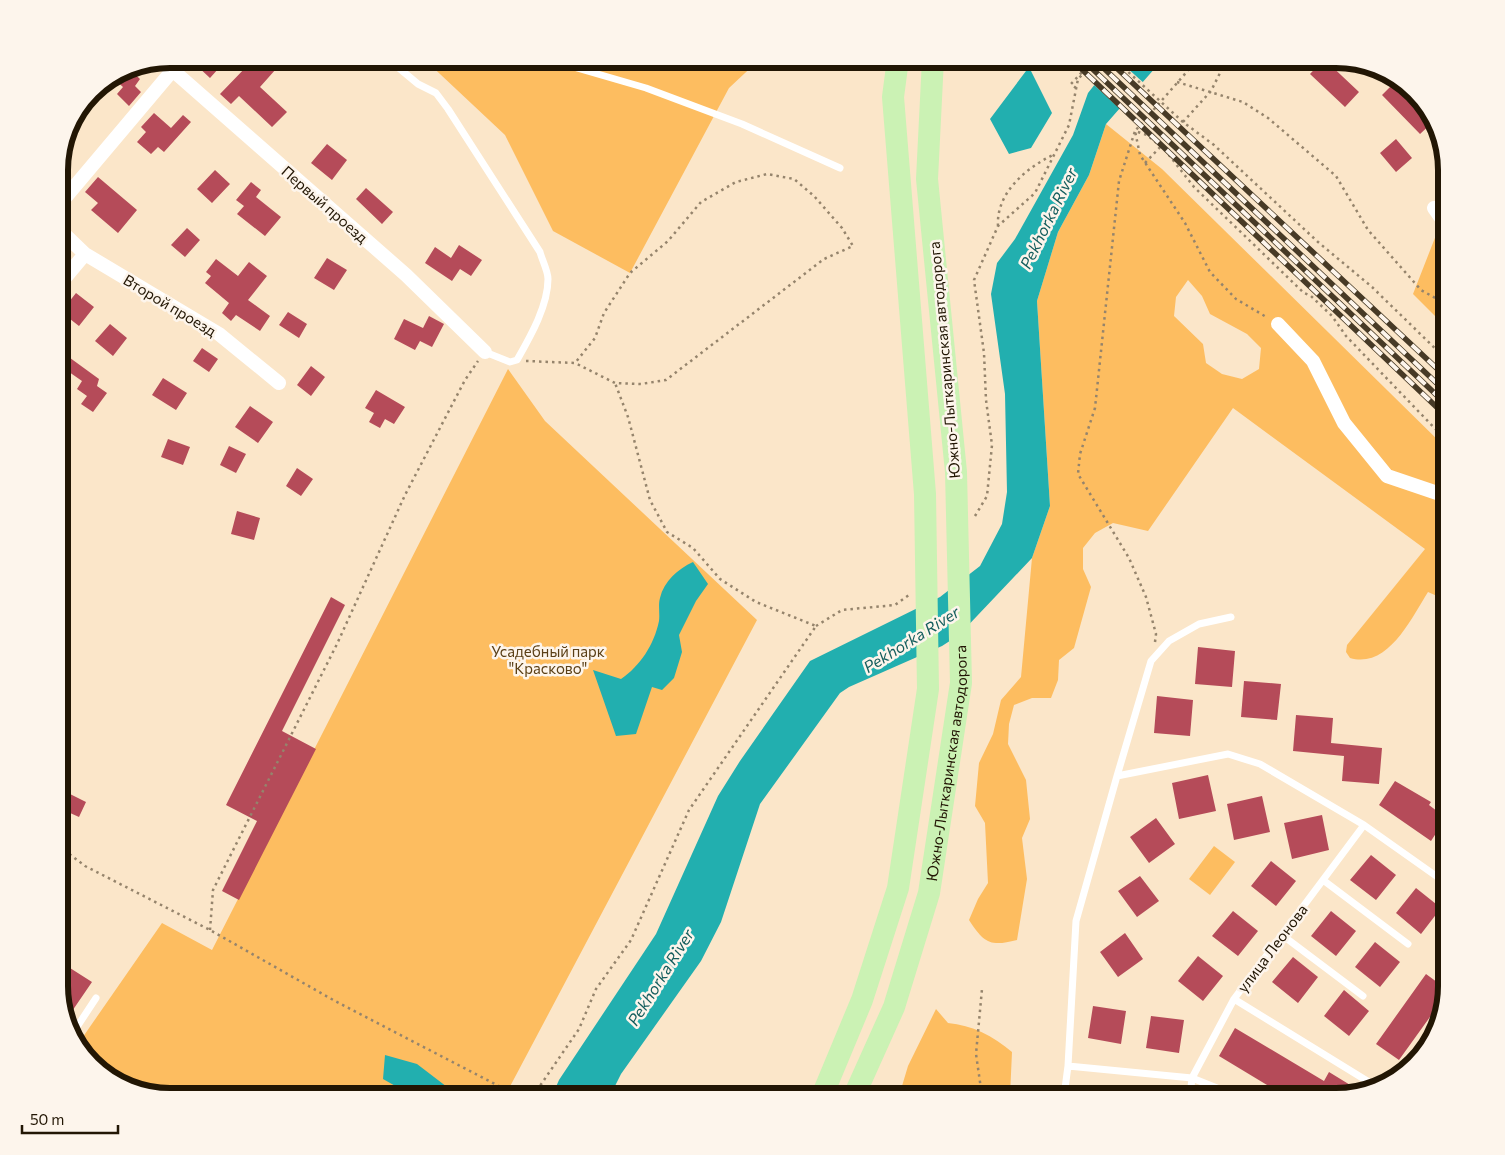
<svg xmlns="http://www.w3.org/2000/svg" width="1505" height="1155" viewBox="0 0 1505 1155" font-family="Commissioner,sans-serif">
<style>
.green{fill:#fdbd60;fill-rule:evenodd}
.water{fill:#22afaf}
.pier{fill:#fbe6c9}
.building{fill:#b54b59}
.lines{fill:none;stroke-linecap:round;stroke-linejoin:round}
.path{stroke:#95846c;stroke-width:2.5;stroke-dasharray:2.5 4;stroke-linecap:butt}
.service{stroke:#fff;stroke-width:7}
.minor{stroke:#fff;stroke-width:14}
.primary{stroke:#cbf2b4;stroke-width:22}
.rail-casing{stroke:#473a26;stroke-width:5.5}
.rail{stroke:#fdf5ec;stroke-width:4;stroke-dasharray:11;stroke-linecap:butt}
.labels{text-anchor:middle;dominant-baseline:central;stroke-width:5;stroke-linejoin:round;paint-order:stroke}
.street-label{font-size:15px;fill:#221604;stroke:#fdf5ec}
.park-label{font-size:15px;fill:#5b4017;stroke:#fdf5ec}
.water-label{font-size:16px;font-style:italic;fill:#145d5d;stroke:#fdf5ec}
.rim{fill:none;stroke:#221604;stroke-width:6}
</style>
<rect width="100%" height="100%" fill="#fbe6c9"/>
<path class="green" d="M424,59H760L729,88L630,273L553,231L505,135Z
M1106,124L1162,169L1446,448V600L1428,592C1411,619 1388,669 1350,658L1346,652L1347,645L1425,549L1233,408L1148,531L1113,523L1095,533L1083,548V569L1091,587L1074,648L1059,660L1058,680L1051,698H1032L1014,705L1009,724L1008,744L1026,780L1030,819L1022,838L1027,879L1017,940C990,947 984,943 969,920L978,899L988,883L985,823L975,806L979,763L993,734L1001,700L1021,677L1032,558L1050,506L1037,301L1058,232L1089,175ZM1188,280L1202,296L1210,314L1247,334L1261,348L1259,369L1242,379L1222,374L1206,363L1203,344L1174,316L1176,297Z
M1440,225L1446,231V327L1413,294Z
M508,369L545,421L757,620L505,1096H169L102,1073L78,1044L162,923L212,950Z
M1214,846L1235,862L1210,895L1189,879Z
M936,1009L948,1023C972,1025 993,1036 1012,1052L1010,1096H899L908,1066Z"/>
<path class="water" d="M1115,59H1163L1106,124L1089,175L1058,232L1037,301L1050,506L1032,558L959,635L942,646L849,687L840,693L760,804L721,922L701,961L621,1074L610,1096H552L559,1080L656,934L718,796L740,761L810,661L940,597L980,566L1002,524L1007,492L1005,394L991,294L997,263L1015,239L1073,135L1088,93Z
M1029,67L1052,113L1031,148L1009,154L990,119Z
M693,562L708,584L696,601L679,635L682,652L674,678L662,690L652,687L636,734L616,736L593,670L621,679C640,666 654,645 659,621C660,614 658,605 660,598C664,581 678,569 693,562Z
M385,1055L417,1064L451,1090L471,1095L413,1096L383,1079Z"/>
<path class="pier" d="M1112,59H1117L1145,84L1121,110L1092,83Z"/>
<path class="building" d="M201,59H227L210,78L196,65Z
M242,59H265L276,69L260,87L287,112L272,127L239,96L231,104L220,94L248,65Z
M1324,59L1359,92L1345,107L1310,74Z
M127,67L140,79L135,86L141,92L129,106L117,94L123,87L112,77Z
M1397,80L1408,88L1435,120L1420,134L1382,95Z
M154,113L171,128L183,115L191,122L164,152L158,147L151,154L137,142L146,132L141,127Z
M1396,139L1412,158L1396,172L1380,153Z
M327,144L347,160L332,180L311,163Z
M215,170L230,184L212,203L197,189Z
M98,177L137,210L118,233L91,210L98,203L85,192Z
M251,182L261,190L256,197L281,217L265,236L237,214L244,206L236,200Z
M366,188L393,212L382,224L356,199Z
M187,228L200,240L185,257L171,245Z
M459,245L482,260L471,276L460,269L452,281L425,263L435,247L451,258Z
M327,258L347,270L334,290L314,278Z
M216,259L238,276L249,262L267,276L248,300L270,316L260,331L236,315L231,321L222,313L229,303L205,283L211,276L206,272Z
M76,293L94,307L79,326L61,312Z
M288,312L307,324L299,338L279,325Z
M429,316L444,324L432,347L420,341L415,350L394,339L404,319L423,328Z
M110,324L127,338L113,356L95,341Z
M202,348L218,359L209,372L193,361Z
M66,355L99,379L97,386L107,393L93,412L81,404L87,396L77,389L82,381L59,365Z
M311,366L325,377L311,396L297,385Z
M163,378L187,393L176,410L152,395Z
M376,390L405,407L394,424L385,419L380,428L369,422L374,413L365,408Z
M250,406L273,422L258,443L235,427Z
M168,439L190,447L183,465L161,457Z
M229,446L246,454L236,473L220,465Z
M297,468L313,479L301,496L286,486Z
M237,511L260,518L254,540L231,534Z
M331,597L345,605L282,731L316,749L239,900L222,891L257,821L226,805Z
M1198,647L1235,651L1232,687L1195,684Z
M1244,681L1281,684L1277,720L1241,717Z
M1157,696L1193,700L1190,736L1154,733Z
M1296,715L1333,718L1331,743L1382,748L1379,784L1342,781L1344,756L1293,751Z
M1208,775L1216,811L1179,819L1172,783Z
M1395,781L1431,802L1429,805L1446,818L1431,841L1379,805Z
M62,790L86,802L79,817L59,808V798Z
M1262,796L1270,832L1234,840L1227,804Z
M1322,815L1329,850L1292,859L1284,823Z
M1156,818L1175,844L1149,863L1130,837Z
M1371,855L1396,875L1376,900L1350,880Z
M1271,861L1296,881L1276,906L1251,886Z
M1140,876L1159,901L1137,917L1118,891Z
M1416,888L1441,908L1421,934L1396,913Z
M1233,911L1258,931L1238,956L1212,936Z
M1331,911L1356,931L1336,956L1311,936Z
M1125,933L1143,959L1118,977L1100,952Z
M1375,942L1400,962L1380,987L1355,967Z
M1198,956L1223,976L1203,1001L1178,981Z
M1293,957L1318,977L1298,1003L1272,982Z
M70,968L92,982L66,1020L59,984Z
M1426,974L1445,988L1440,1003L1399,1060L1376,1044Z
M1344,990L1369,1011L1349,1036L1324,1016Z
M1093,1006L1126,1011L1121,1044L1088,1038Z
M1151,1016L1184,1020L1179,1053L1146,1048Z
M1235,1028L1324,1081L1329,1072L1360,1091L1336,1096H1285L1219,1056Z
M1092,1085L1135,1088V1096H1091Z"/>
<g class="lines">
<path class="path" d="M1114,59L1183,122L1214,145L1318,242L1372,287L1446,359
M1198,59L1135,131L1140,155L1185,223L1210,272L1236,299L1268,318
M1177,82L1243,102L1268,118L1336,176L1368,230L1421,290L1446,304
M1076,88L1071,84L1083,71
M1183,122L1211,91L1227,59
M1145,163L1163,144
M998,226C996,193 1026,168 1053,155
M526,361L575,363L595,338L604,313L630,273L668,241L701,202L736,182L767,174L794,179L814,196L842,228L853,246L824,259L666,380L641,384L615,383L575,363
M975,516L987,496L992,445L986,400L984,353L974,280L998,226L1035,193L1069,125L1078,79L1097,59
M816,626L842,610L895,605L909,595
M1155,642L1156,634L1146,597L1129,558L1078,474L1080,454L1095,408L1119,181L1135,131L1147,135L1165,150L1194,187L1304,293L1311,296L1332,316L1346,336L1446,440
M59,846L85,866L210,930L335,1001L518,1096
M210,930L213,890L337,644L405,495L465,380L478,361
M533,1096L579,1029L596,989L631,940L689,810L816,626L756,602L720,579L693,548L667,532L650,500L628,417L615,383
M982,1096L976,1054L982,989"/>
<path class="service" d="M388,59L418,84L436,93L448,109L540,252C542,260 548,271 548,279C548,306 530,337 517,360L510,362L485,352
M546,59L646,88L742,124L840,168
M1117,776L1151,661L1169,641L1199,624L1231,617
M1323,880L1408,944
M1282,935L1363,996
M1234,999L1377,1087
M71,1036L96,998
M1068,1066L1076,921L1117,776L1228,754L1260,764L1364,825L1446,883
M1064,1096L1068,1066L1192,1078L1237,1096
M1190,1096L1192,1078L1234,999L1364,825"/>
<path class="minor" d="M161,60L406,275L485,352
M59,205L172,71
M1434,208L1446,225
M59,229L85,254L219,334L279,383
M59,285L85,254
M1278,324L1313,361L1344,423L1387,476L1446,496"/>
<g class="primary">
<path d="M822,1096L862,1000L898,888L928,689L925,494L893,97L898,59"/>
<path id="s1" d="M854,1096L894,1007L929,893L961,683L956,472L927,179L933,59"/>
</g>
<g class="rail-casing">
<path id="rail" d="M1071,59L1446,416
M1082,59L1446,404
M1094,59L1446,392
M1107,59L1446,377"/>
</g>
<use href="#rail" class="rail"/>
</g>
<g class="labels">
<g class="street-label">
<text transform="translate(325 204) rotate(41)">Первый проезд</text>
<text transform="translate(170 305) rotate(31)">Второй проезд</text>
<text transform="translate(944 360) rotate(-95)">Южно-Лыткаринская автодорога</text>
<text stroke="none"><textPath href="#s1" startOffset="348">Южно-Лыткаринская автодорога</textPath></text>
<text transform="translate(1272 948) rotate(-53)">улица Леонова</text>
</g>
<g class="park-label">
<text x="548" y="651">Усадебный парк<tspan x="548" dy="17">"Красково"</tspan></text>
</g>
<g class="water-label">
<text transform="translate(1048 218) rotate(-64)">Pekhorka River</text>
<text transform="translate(911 639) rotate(-32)">Pekhorka River</text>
<text transform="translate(660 977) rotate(-58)">Pekhorka River</text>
</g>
</g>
<path d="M0 0H1505V1155H0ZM170 68H1336A102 102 0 0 1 1438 170V986A102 102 0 0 1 1336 1088H170A102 102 0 0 1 68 986V170A102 102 0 0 1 170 68Z" fill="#fdf5ec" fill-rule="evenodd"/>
<path class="rim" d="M170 68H1336A102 102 0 0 1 1438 170V986A102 102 0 0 1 1336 1088H170A102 102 0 0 1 68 986V170A102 102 0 0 1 170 68Z"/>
<path d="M22 1125v8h96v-8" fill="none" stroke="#221604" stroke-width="2.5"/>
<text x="30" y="1125" font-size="15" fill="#221604" stroke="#fdf5ec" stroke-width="4" paint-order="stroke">50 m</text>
</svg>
